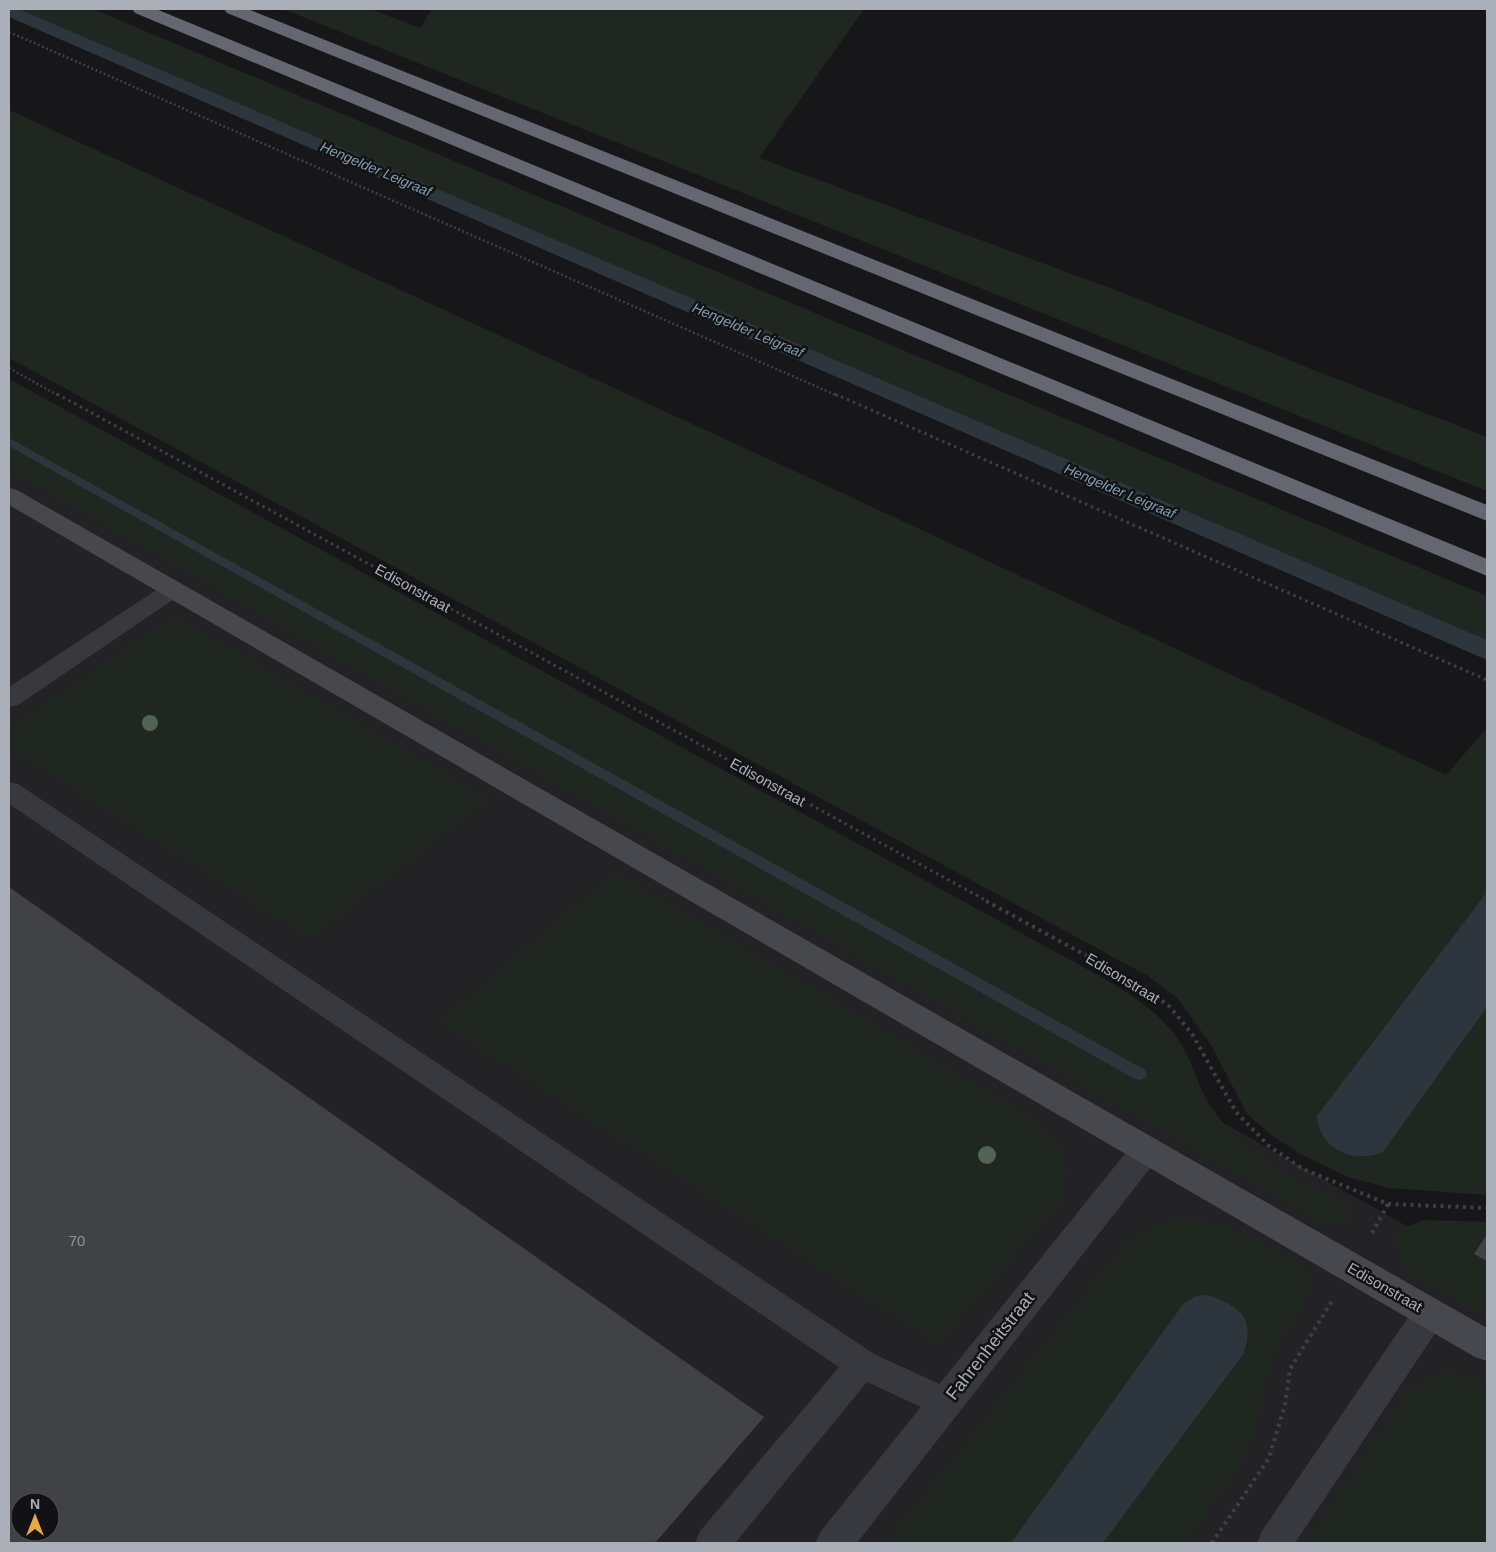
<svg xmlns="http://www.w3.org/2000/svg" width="1496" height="1552" viewBox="0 0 1496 1552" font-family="Arial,sans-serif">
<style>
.built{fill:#232326;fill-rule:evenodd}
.green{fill:#1f2720}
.water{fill:#2d363d}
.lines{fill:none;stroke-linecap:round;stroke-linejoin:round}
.stream{fill:#2d363d;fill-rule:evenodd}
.building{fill:#414246;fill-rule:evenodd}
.path-far2{stroke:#3e4045;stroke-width:2.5;stroke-dasharray:2 2.5;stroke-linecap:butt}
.path-far1{stroke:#3e4045;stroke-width:3;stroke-dasharray:2.5 4;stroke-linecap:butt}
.path{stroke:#3e4045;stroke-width:4;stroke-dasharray:3 4.5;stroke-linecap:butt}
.lane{fill:#38393e;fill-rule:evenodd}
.street{fill:#38393e;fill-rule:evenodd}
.secondary{fill:#46484e;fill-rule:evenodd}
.highway{fill:#64676f;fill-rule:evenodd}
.tree{fill:#516453}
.labels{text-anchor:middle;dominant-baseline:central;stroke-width:5;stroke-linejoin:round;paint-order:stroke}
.far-water-label{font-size:14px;font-style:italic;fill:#829eb2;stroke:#121214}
.street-label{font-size:15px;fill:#aaafb8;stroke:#121214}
.near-number-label{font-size:15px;fill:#90949c}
.near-street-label{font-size:18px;fill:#aaafb8;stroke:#121214}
</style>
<rect width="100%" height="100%" fill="#171719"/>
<path class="built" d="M9,441L1487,1271V1543H9ZM20,1502H50V1532H20Z"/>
<path class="green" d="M19,9H93L1487,596V640Z
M283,9H370L420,28L432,9H864L759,158L1134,297L1311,369L1487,437V491Z
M9,110L838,491L1446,775L1487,728V1195L1388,1188L1348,1177L1300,1154L1270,1134L1247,1114L1211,1045L1178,999L1148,976L9,358Z
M9,379L1105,979C1138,999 1170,1019 1187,1055C1196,1073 1201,1094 1213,1110C1246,1157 1293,1181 1345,1202L1352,1211L1350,1220L1341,1225H1326L9,470Z
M175,616L489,799L310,938L9,748V729Z
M615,872L1036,1120C1068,1151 1071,1157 1062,1201L938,1344L444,1025V1018Z
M1175,1220C1232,1218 1268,1246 1314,1273L1308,1296L1274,1353L1264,1385L1255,1433L1239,1467L1186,1543H1103L1244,1353L1249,1338L1248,1326L1196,1296L1184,1303L1011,1543H886L1128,1240L1157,1225Z
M1425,1220L1487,1222V1318L1407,1272L1395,1246L1397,1235L1406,1227Z
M1447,1372L1474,1378L1487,1386V1543H1306L1410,1389Z"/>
<path class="water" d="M9,9H19L1487,640V660L9,17Z
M1487,892V1007L1383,1152C1353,1164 1320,1150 1317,1116Z
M1208,1295C1240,1306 1255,1318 1244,1353L1103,1543H1011L1184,1303L1196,1296Z"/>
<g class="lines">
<path class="stream" d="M9,438L1145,1070L1147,1074L1145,1078L1139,1080L1133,1078L9,446Z"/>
</g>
<path class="building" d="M9,887L764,1417L655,1543H9ZM20,1502H50V1532H20Z
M1486,1236H1487V1261L1474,1254Z"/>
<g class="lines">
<path class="path-far2" d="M9,32L838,396
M9,368L59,396"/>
<path class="path-far1" d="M57,394L989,902
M835,394L1487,680"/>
<path class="path" d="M986,901L1146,988L1170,1007L1192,1034L1236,1112L1269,1146L1303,1169L1388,1204L1487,1208
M1372,1233L1388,1204
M1212,1543L1269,1458L1285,1405L1290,1369L1332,1301"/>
<path class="lane" d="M172,582L180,585L184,590L180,595L18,705L9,707V687L164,585Z
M9,782L18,784L874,1354L957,1392L962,1403L957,1414L945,1418L867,1382L735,1543H695L700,1531L839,1367L9,804Z
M1430,1299L1442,1303L1446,1313L1442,1323L1295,1543H1257L1262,1531L1418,1303Z"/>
<path class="street" d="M1147,1136L1158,1140L1163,1149L1158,1158L857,1543H815L821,1531L1136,1140Z"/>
<path class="secondary" d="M9,488L17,490L1487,1328V1361L1475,1357L9,505Z"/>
<path class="highway" d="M132,9H156L1487,559V576L135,13Z
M224,9H248L1487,505V521L227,13Z"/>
</g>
<g class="tree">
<circle cx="150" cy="723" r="8"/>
<circle cx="987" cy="1155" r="9"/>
</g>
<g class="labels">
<g class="far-water-label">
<text transform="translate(376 169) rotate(23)">Hengelder Leigraaf</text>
<text transform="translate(748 330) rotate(23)">Hengelder Leigraaf</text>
<text transform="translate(1120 491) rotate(23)">Hengelder Leigraaf</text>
</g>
<g class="street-label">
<text transform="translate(413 588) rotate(29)">Edisonstraat</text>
<text transform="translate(768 782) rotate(29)">Edisonstraat</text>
<text transform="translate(1123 978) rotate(31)">Edisonstraat</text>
<text transform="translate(1385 1287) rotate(30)">Edisonstraat</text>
</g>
<g class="near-number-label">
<text x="77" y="1240">70</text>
</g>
<g class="near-street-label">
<text transform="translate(990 1346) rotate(-52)">Fahrenheitstraat</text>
</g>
</g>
<rect width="1496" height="1552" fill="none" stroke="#aaafb8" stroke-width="20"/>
<g transform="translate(35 1517)"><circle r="24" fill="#121214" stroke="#4f5156"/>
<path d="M0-4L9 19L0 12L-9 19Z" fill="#eba93d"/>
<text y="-8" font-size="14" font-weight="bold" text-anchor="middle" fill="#aaafb8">N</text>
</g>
</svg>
